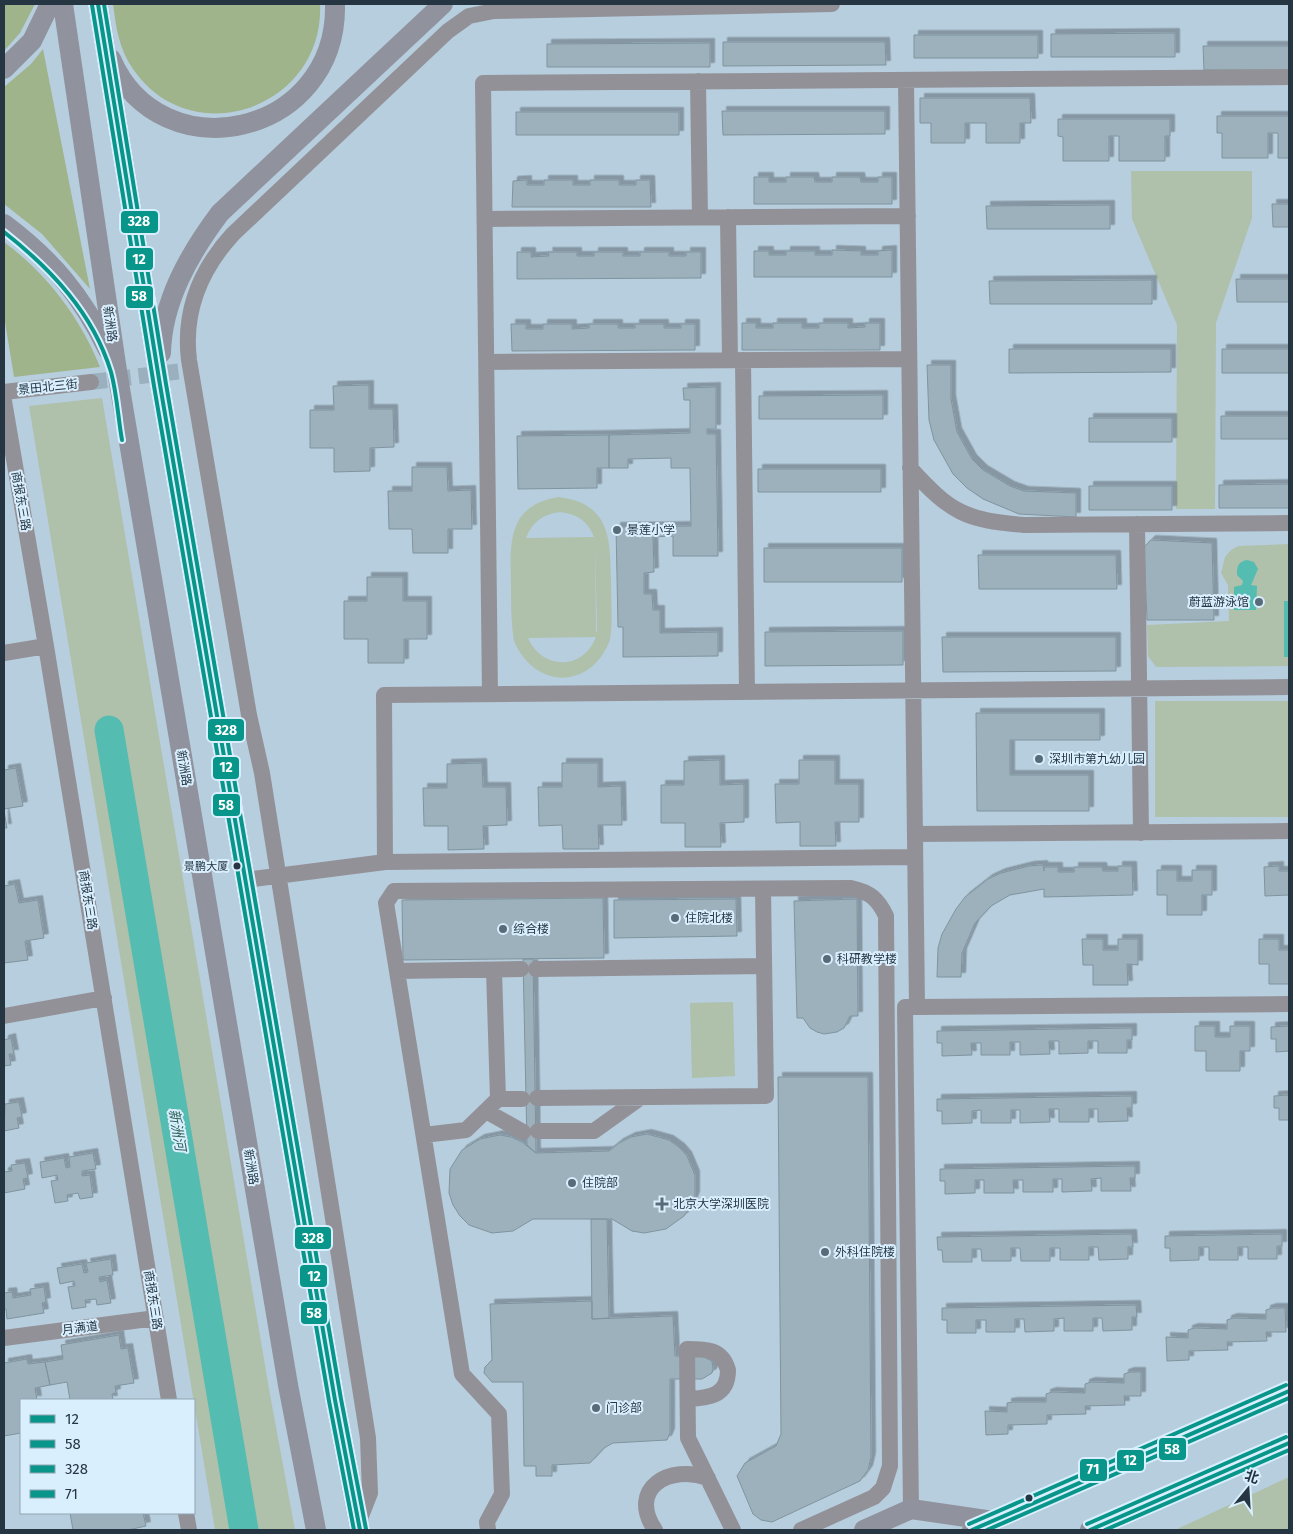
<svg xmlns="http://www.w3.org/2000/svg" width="1293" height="1534" viewBox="0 0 1293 1534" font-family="'Fira Sans','Noto Sans SC',sans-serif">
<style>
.green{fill:#afc0ab;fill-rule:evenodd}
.forest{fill:#a0b48b}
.water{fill:#55bcb1}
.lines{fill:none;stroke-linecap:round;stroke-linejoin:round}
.river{stroke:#55bcb1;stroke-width:29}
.building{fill:#9db1bc;stroke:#7f949e;filter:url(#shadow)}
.minor-tunnel{stroke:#9ab0bf;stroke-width:16;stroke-dasharray:16 8;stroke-linecap:butt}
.minor{stroke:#939198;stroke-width:16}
.major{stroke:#90929d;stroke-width:20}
.bus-1-casing{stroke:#d9effe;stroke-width:8}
.bus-2-casing{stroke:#d9effe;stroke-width:8}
.bus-3-casing{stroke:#d9effe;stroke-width:8}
.bus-4-casing{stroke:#d9effe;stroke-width:8}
.bus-1{stroke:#08958a;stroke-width:4}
.bus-2{stroke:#08958a;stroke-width:4}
.bus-3{stroke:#08958a;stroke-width:4}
.bus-4{stroke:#08958a;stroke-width:4}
.poi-dot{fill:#586b79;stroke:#d9effe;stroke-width:2}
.bus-dot{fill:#253642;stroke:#d9effe;stroke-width:2}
.labels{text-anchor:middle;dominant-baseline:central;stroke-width:4;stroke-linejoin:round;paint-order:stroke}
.bus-label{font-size:11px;fill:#253642;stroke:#d9effe;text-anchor:end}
.street-label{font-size:12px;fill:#253642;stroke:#d9effe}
.poi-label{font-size:12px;fill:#253642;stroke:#d9effe;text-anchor:start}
.water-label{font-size:14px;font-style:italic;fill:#2e6258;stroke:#d9effe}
.line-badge{stroke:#d9effe;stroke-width:2}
.badge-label{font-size:14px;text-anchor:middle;font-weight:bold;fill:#fff}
</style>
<defs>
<filter id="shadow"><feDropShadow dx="4.5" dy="-4.5" stdDeviation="0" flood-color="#0004"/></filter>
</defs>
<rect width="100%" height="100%" fill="#b7cede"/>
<path class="green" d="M1131,171H1252V218L1216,323L1215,509H1176L1177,325L1132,219Z
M102,398L269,1389L295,1530H215L29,406Z
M559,497C611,504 610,539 611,581C611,601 613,621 610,640C591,690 535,690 514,641C511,622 511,602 511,583C510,541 508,505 559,497ZM560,512C577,514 588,521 594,537L526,538C532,522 543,514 560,512ZM595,543L597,627V632H596ZM596,637C583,671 542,670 528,638Z
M1289,544V666L1156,667L1148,656L1147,625L1229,621L1228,585L1221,573L1225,557L1231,550L1238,546Z
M1155,701H1289V817H1155Z
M733,1002L735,1076L692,1078L690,1003Z
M1289,1477V1530H1175Z"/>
<path class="forest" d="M4,4H35L20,33L4,51Z
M113,4H320C325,107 192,155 133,69C119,49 116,27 113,4Z
M43,49L90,289L42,234L4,204V87L31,64Z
M4,242C47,274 80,317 100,367L14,377L4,316Z"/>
<path class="water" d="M1247,560L1254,562L1258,569L1251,585L1257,586L1256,610H1234V587L1242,585L1243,581L1237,575C1237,566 1238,562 1247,560Z
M1284,601H1289V657H1284Z"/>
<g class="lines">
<path class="river" d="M109,730L244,1530"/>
</g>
<path class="building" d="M1175,33V57H1051V34Z
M914,35H1038V58H914Z
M723,42H885L886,65L723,66Z
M710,43V67H547V44Z
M1203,46H1289V70H1204Z
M920,98H1030L1031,123H1020V143H986V123H965V143H931V123H920Z
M722,111H885V134L723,135Z
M516,112H679V135H516Z
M1217,116H1289V158H1278V133H1268V158H1222V133H1217Z
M1058,119H1170V136H1165V161H1119V136H1109V161H1063V137L1058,136Z
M754,177H769V182H786V177H814L815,182H832V177H860L861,182H878V177H892V204H754Z
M527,180V185H544V180H573V185H590V180H619V185H636V180H650L651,207H512L513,181Z
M1272,204H1289V227H1273Z
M1110,205V229H987L986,206Z
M832,250L861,251V255H878V251L892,250V277H754V251H769V255H786V251H815V255H832Z
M517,252H531V257L549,256L548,252H577V256H594V252H623V256H640V252H669V256H686V252H701V278L517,279Z
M1236,279H1289V302H1237Z
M1152,280V304H990L989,281Z
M742,323H756V328H773V323H802V328H819V323H848V328L865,327V323H880V350H742Z
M511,324H526V329H543V324H572V329L589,328V324H618V328H635V324H664V328H681V324H695V350L512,351Z
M1009,349H1171V372L1009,373Z
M1222,349H1289V373H1222Z
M927,365H951V399L957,432L972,459L983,470L1010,486L1024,491L1076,493V517L1019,514L983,499L967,488L953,474L934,440L929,420Z
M369,385V409H393L394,447L370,448V471L334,472V448H310V410H334L333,386Z
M716,387V429H707V434H716L718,556H673V536L653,537L654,572L644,573V594H652L653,610H660V633L718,632V656L623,657V627H618L616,527L691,526L690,468H671V458L628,459V468H609V435L690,433V400H684L683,388Z
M883,395V419H759V396Z
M1221,416H1289V439H1221Z
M1089,418H1172V442H1089Z
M609,435V468H597V488L518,489L517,436Z
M412,467H447L448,491L471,490L472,529H448V553H413L412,529H389L388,491H412Z
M758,469H881V492H758Z
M1289,484V508H1219V485Z
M1089,486H1172V510H1089Z
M1151,540L1212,543L1214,620H1147L1144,547Z
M764,548H902V582H764Z
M978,555H1116L1117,589H979Z
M367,577H403V601H427V639H404V663H368V639H344V601H367Z
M903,631V665L765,666V632Z
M942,637H1116V671L943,672Z
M976,713H1100V740H1010V775H1089V811H977Z
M720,760V785L744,784V822L720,823L721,847H685V823H661V785H684V761Z
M799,760H835V784H859V822H835L836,846H800V822L776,823L775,784H799Z
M482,763L483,787H506L507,825L483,826L484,849L448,850V826H424L423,788H447V764Z
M562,763H598V787L621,786L622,825H598L599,849H563L562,825L539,826L538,787H562Z
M16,768L23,806L4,809V770Z
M4,811L7,828H4Z
M1043,865L1044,871V867H1058V872H1074V867H1102L1103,871H1118V866H1132L1133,895L1044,897V889L1010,895L991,906L975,923L962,953L961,977H937L938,948L942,934L956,909L965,897L988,879L1001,873L1029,866Z
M1279,866V871H1289V895L1265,896L1264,867Z
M1157,870H1177V881H1192V870H1212V895H1202V915H1167V895H1157Z
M15,884L19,903L38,900L44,938L25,941L28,960L4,963V886Z
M603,898L604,958L403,960L402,900Z
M736,899L737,936L614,938V900Z
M857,899L858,1016H850L844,1028L837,1032L824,1034L817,1032L810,1028L803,1018H797L794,901Z
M1082,939H1103V950H1118V939H1138V965L1127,964L1128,985H1093V965H1083Z
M1259,939H1279V950H1289V984H1269V964H1259Z
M523,959H533L536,1153L527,1145Z
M1195,1026H1215V1037H1230V1026H1250V1051H1240V1071H1206V1051H1195Z
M1289,1026V1051L1276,1052V1039H1271V1027Z
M1132,1028V1040H1127V1053H1098V1041H1088V1053L1059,1054V1041H1049L1050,1054L1020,1055V1042H1010V1055H981V1043H971L972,1055L942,1056V1043H937V1031Z
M11,1038L14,1054H9L11,1065L4,1066V1040Z
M778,1077H868L871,1457L868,1470L860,1481L772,1522L761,1520L753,1514L737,1476L745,1463L776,1446L781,1434Z
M1289,1095V1120H1279V1108H1274V1096Z
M1132,1096V1108H1127L1128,1121L1098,1122V1109H1089V1122H1059V1109H1049L1050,1122L1020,1123V1110H1011V1123H981V1110L972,1111V1123L942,1124V1111H937V1099Z
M19,1102L22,1117L17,1118L19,1128L4,1131L5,1104Z
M647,1134L669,1140L680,1148L687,1156L695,1175V1196L691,1206L684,1216L666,1229L644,1233L632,1231L612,1219H533L513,1231L492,1233L469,1225L460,1216L453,1205L449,1193L450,1169L462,1150L480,1139L500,1135L511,1137L522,1142L536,1153L609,1151L619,1143L631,1137Z
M93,1153L96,1169L82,1171V1176L90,1175L93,1197L80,1199L78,1193L67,1195L68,1201L55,1203L51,1181L58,1180L57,1175L42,1178L40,1162L64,1158L66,1168L70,1167L69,1157Z
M25,1163L28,1178L23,1179L25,1189L4,1193V1172L12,1171L11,1165Z
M1135,1166V1178H1130L1131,1191H1101V1178L1091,1179L1092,1191L1062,1192V1179H1053V1192H1023V1180H1013L1014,1193H984V1180H975V1193L945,1194V1181H940V1169Z
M591,1219H607L609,1318L592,1319Z
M1132,1234L1133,1247H1128V1259L1099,1260L1098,1247H1089V1260H1060V1248H1050V1261H1021L1020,1248H1011V1261H982L981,1249H972V1262H943L942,1250H938L937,1237Z
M1282,1234V1246H1277V1259H1248V1247H1238V1260H1209V1247H1199V1260L1170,1261V1248H1165V1236Z
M111,1259L113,1275L99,1277L100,1282L107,1280L111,1303L97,1305L96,1299L85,1300L86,1307L72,1309L68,1287L75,1286L74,1281L60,1284L57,1268L82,1264L84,1273L88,1272L86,1263Z
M44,1287L46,1302L42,1303L44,1313L7,1319L6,1309H4V1293L12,1292L13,1298L31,1295L30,1289Z
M592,1301V1319L673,1316L675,1356H702L712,1361L713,1369L712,1373L702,1379H670V1433L667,1440L613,1443L604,1448L590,1463L552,1465V1476H536V1466H524L523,1382H492L484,1373L485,1367L492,1360L490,1304Z
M1136,1305L1137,1317H1132V1330L1103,1331L1102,1318H1093V1331H1064V1318L1054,1319V1331L1025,1332L1024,1319H1015V1332H986V1320H976V1333H947V1320H942V1308Z
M1272,1308H1285L1286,1332H1266L1267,1341L1227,1342L1228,1350L1189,1351V1360L1167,1361L1166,1337L1188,1338V1330L1194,1328L1227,1329V1320L1233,1318L1266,1319V1310Z
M119,1335L121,1349L128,1348L134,1383L115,1386L116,1393L112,1394L113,1400H70L67,1382L50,1385L45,1362L63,1359L61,1345Z
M27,1359L28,1364L45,1362L50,1385L35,1388L37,1400H21V1433L4,1436V1363Z
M1130,1372H1141V1396H1124L1125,1405L1085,1406L1086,1414L1047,1415V1424L1008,1425V1434L986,1435L985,1411L1007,1412V1403L1013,1402H1046V1394L1052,1392L1085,1393V1384L1091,1382L1124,1383V1374Z
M70,1513H143L146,1526L128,1530H73Z"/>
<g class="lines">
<path class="minor-tunnel" d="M91,382L191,370"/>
<path class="minor" d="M906,80L917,1007H905L911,1509
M698,81L700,217
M728,217L730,360
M485,219L908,216
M743,360L747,692
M487,362L909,359
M4,392L91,382
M4,401L46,646L169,1400
M910,468C951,513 965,520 1024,525L1289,523
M1137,524L1141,833
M4,653L46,646
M490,694L483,83L1289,77
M915,834L1289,831
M385,862L384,695L1289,687
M245,880L385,862L915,857
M536,969L764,966
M397,971L521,969
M917,1007L1289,1004
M4,1016L104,998
M537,1098L766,1096L763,889
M498,1099H522
M486,1111L523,1132
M538,1131H594L640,1098
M424,1135L466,1130L498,1099L494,970
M4,1338L156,1318
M688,1399C709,1398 728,1396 728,1370C722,1349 706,1349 687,1349L688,1438L733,1530
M186,1513L189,1530
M359,1521L370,1493L368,1438L262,773L249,715L189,360C183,311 200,270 233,234L448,31L469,16L494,11L832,4
M488,1530L487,1522L502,1494L499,1414L462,1374L386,903L394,891L851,888C870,892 878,899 886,916L890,1466L883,1488L874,1497L801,1530
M655,1530C627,1488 670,1464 708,1478"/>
<path class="major" d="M63,4L117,371L288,1385L316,1530
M98,4L160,385L335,1400L360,1530
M111,59C161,175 338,136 335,4
M4,69L32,41L50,4
M4,224C52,260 82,296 108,350
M161,353C162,301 190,253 220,213L443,4
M864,1530L911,1509L993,1521
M972,1530L1289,1391
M1090,1530L1289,1443"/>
<g class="bus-1-casing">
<path id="bus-1" d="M98,4L160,385L335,1400L360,1530
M972,1530L1289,1391
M1090,1530L1289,1443"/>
</g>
<g class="bus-2-casing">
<path id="bus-2" d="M92,5L154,386L329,1401L354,1530
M4,232C51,269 93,313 111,372C117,394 118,418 122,440
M987,1530L1289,1398
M1105,1530L1289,1450"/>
</g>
<g class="bus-3-casing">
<path id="bus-3" d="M104,4L166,384L341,1399L366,1529"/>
</g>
<g class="bus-4-casing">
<path id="bus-4" d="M969,1524L1286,1385
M1087,1524L1286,1437"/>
</g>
<use href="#bus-1" class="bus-1"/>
<use href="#bus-2" class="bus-2"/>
<use href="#bus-3" class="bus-3"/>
<use href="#bus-4" class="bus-4"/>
</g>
<g class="poi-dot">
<circle cx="617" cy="530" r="5"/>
<circle cx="1259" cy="602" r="5"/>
<circle cx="1039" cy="759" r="5"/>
<circle cx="675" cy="918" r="5"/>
<circle cx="503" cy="929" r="5"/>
<circle cx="827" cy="959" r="5"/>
<circle cx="572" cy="1183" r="5"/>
<path d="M659.5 1196.5h5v5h5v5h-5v5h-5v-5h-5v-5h5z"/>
<circle cx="825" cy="1252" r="5"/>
<circle cx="596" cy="1408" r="5"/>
</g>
<g class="bus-dot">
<circle cx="237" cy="866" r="4.5"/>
<circle cx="1029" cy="1498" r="4.5"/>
</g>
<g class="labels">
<g class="bus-label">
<text x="228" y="866">景鹏大厦</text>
</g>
<g class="street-label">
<text transform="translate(110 324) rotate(82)">新洲路</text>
<text transform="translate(48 387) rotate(-6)">景田北三街</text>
<text transform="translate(21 501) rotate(80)">商报东三路</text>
<text transform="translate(184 768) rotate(80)">新洲路</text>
<text transform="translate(88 900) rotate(81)">商报东三路</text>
<text transform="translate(251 1167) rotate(80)">新洲路</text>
<text transform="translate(153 1300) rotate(81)">商报东三路</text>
<text transform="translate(80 1328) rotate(-7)">月满道</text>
</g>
<g class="poi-label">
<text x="627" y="530">景莲小学</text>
<text x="1249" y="602" text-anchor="end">蔚蓝游泳馆</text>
<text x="1049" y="759">深圳市第九幼儿园</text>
<text x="685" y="918">住院北楼</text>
<text x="513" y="929">综合楼</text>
<text x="837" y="959">科研教学楼</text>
<text x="582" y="1183">住院部</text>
<text x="673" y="1204">北京大学深圳医院</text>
<text x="835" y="1252">外科住院楼</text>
<text x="606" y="1408">门诊部</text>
</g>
<g class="water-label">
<text transform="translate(177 1130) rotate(80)">新洲河</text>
</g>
</g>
<g class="line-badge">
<rect x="120" y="210" width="39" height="24" rx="5" fill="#08958a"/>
<rect x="125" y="247" width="29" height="24" rx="5" fill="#08958a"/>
<rect x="125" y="285" width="29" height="24" rx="5" fill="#08958a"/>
<rect x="207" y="718" width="38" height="24" rx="5" fill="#08958a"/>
<rect x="212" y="756" width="28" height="24" rx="5" fill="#08958a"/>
<rect x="212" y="793" width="29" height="24" rx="5" fill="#08958a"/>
<rect x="294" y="1226" width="38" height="24" rx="5" fill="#08958a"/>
<rect x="299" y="1264" width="29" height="24" rx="5" fill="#08958a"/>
<rect x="300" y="1301" width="28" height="24" rx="5" fill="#08958a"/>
<rect x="1158" y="1437" width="29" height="24" rx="5" fill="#08958a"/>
<rect x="1116" y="1449" width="29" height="23" rx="5" fill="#08958a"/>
<rect x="1079" y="1458" width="29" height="24" rx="5" fill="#08958a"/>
</g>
<g class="badge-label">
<text x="139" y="226">328</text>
<text x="139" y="264">12</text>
<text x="139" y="301">58</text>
<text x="226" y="735">328</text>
<text x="226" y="772">12</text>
<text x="226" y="810">58</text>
<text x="313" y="1243">328</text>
<text x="314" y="1281">12</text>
<text x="314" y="1318">58</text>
<text x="1172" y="1454">58</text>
<text x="1130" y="1465">12</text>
<text x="1093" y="1474">71</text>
</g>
<rect width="1293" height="1534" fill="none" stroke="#253642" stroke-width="10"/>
<rect x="20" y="1399" width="175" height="115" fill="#d9effe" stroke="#91a5b3"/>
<rect x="30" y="1415" width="25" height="8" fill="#08958a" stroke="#91a5b3"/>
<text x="65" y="1424" font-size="15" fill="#253642">12</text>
<rect x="30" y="1440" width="25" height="8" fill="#08958a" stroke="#91a5b3"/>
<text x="65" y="1449" font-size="15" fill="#253642">58</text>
<rect x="30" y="1465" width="25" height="8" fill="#08958a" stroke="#91a5b3"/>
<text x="65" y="1474" font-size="15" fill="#253642">328</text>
<rect x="30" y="1490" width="25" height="8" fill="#08958a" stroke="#91a5b3"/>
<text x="65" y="1499" font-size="15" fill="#253642">71</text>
<g transform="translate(1248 1489) rotate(18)" stroke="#d9effe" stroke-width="4" paint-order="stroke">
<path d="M0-4L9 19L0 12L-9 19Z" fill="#253642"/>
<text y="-8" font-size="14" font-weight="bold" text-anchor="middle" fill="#253642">北</text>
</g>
</svg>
